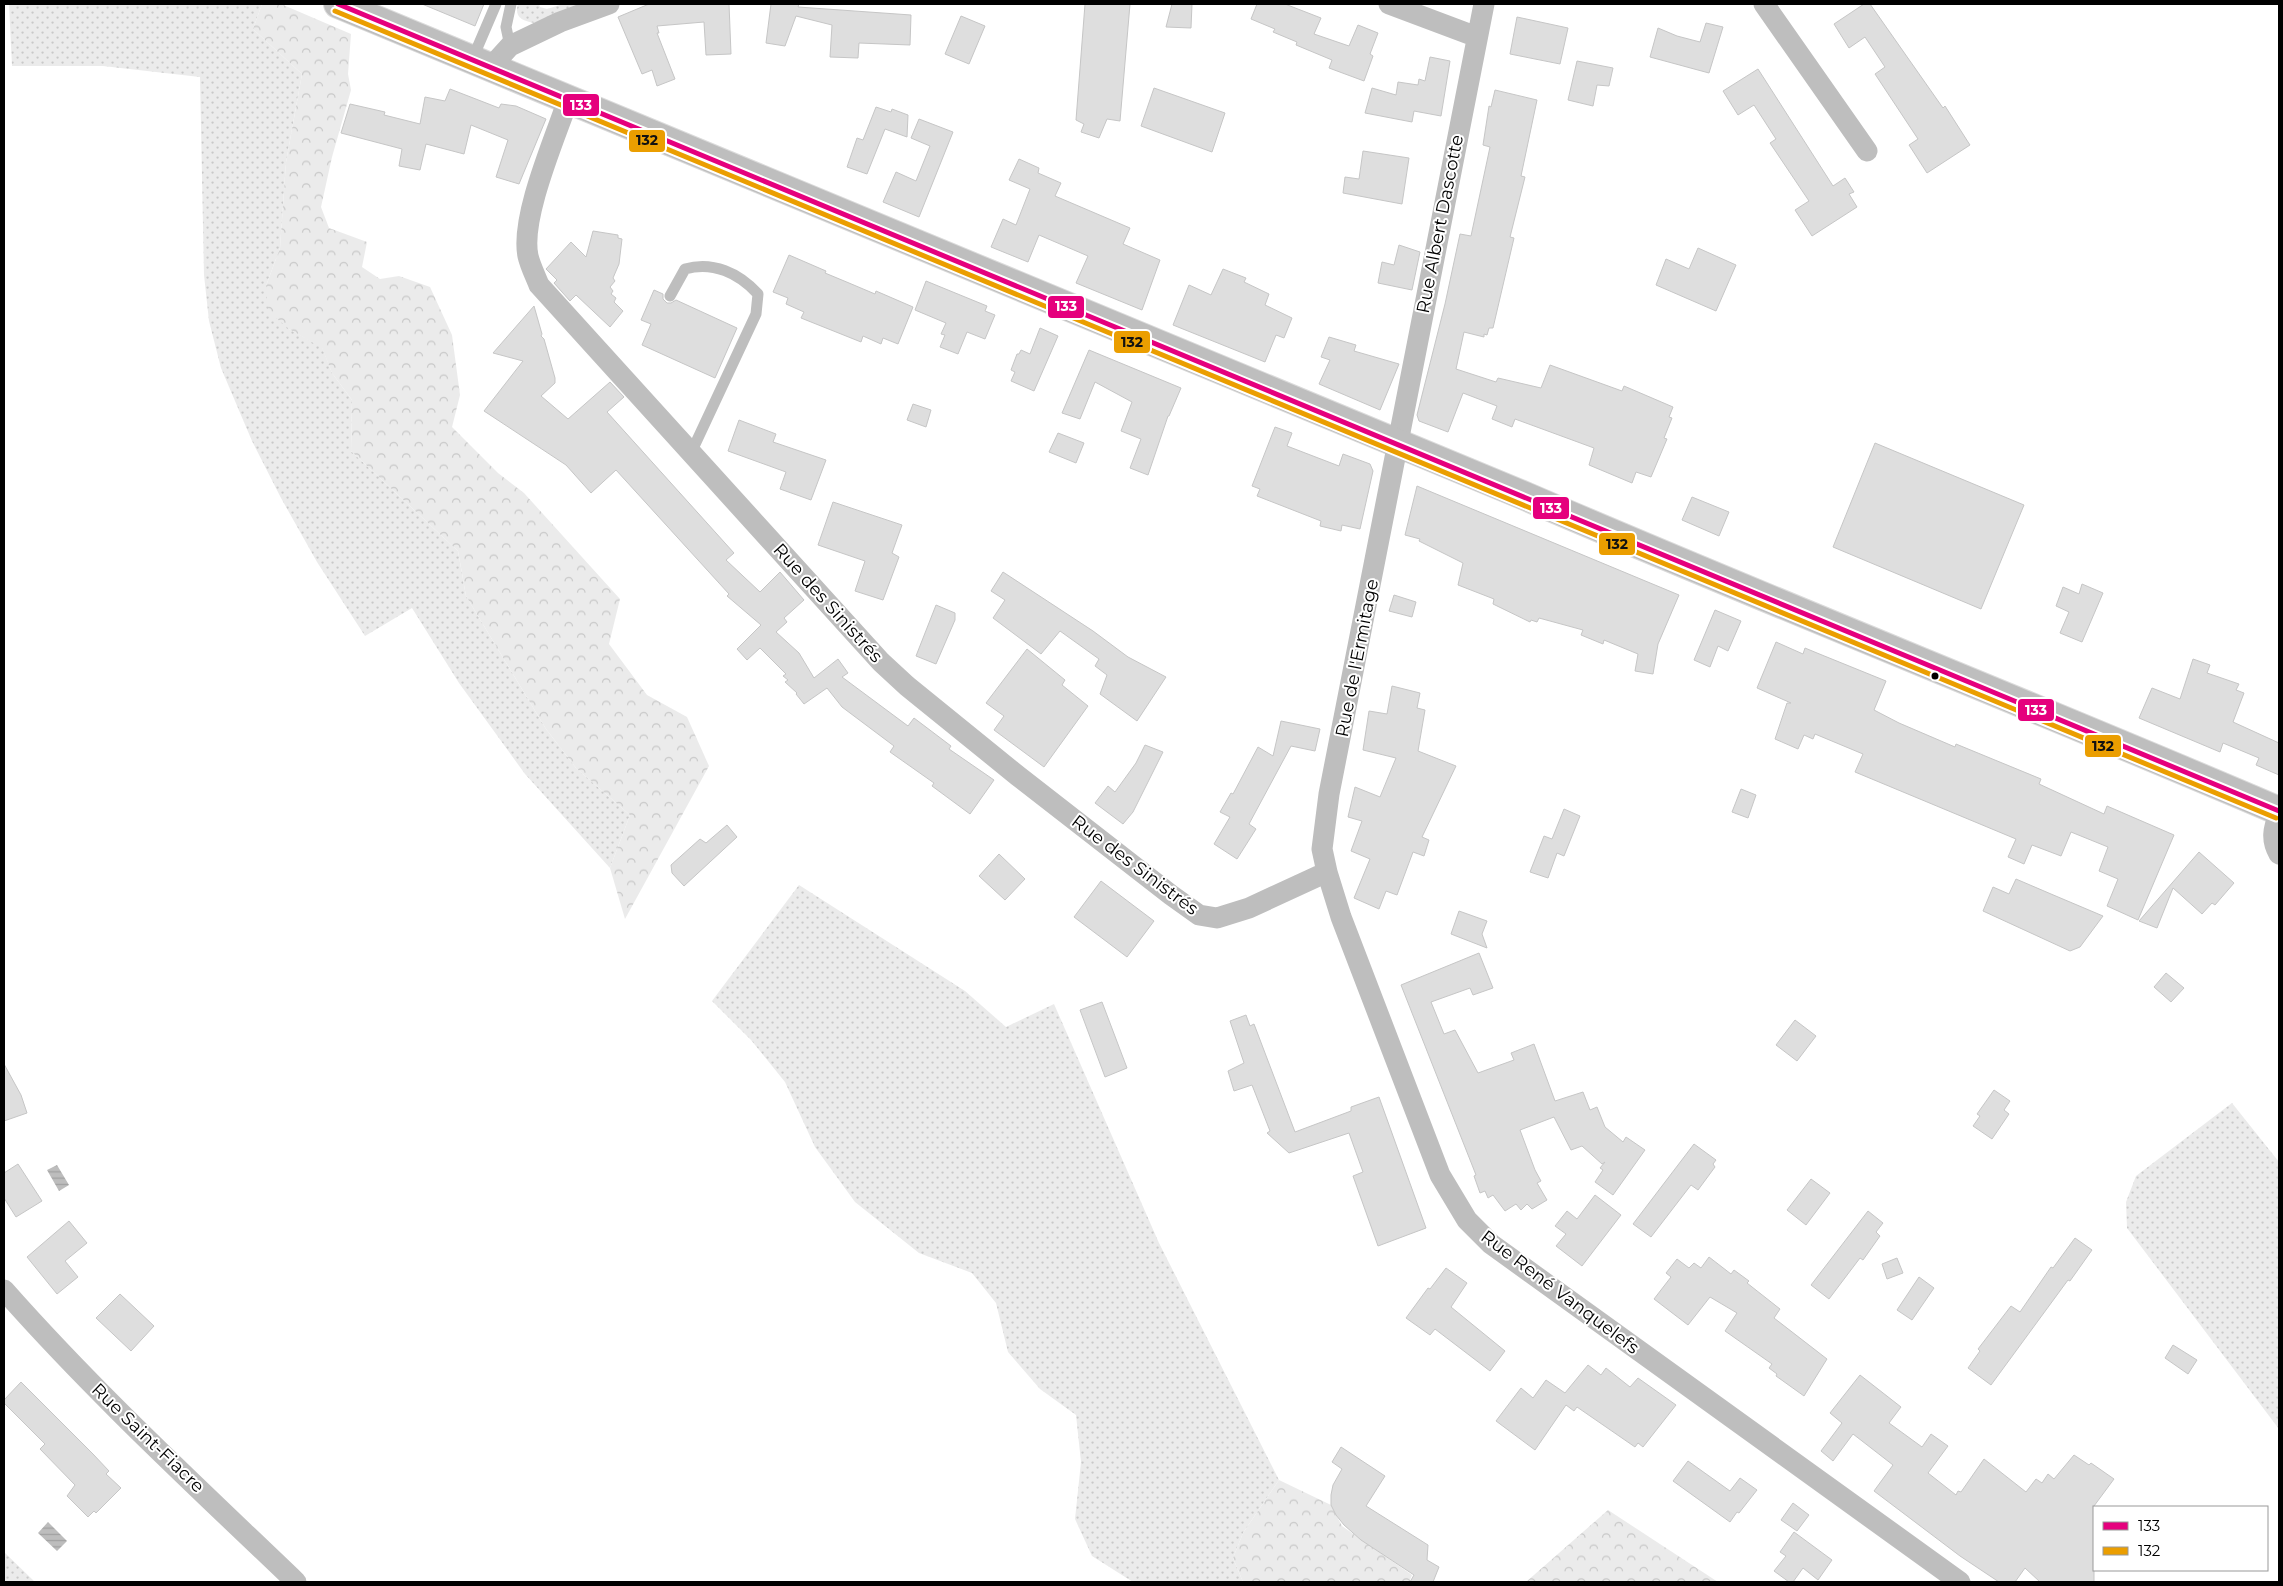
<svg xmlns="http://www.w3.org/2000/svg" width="2283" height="1586" viewBox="0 0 2283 1586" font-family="Montserrat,sans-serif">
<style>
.grass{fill:url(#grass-dots)}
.forest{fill:url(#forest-crowns)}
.water{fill:url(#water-rules)}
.building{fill:#dedede;stroke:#c6c6c6}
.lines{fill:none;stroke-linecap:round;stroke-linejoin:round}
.primary-casing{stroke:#dbdbdb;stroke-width:30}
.lane{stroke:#bebebe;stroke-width:11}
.street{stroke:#bebebe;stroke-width:21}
.primary{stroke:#bebebe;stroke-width:28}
.bus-1-casing{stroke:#fff;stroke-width:9}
.bus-2-casing{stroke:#fff;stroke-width:9}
.bus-1{stroke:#e5007d;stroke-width:5}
.bus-2{stroke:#eb9e00;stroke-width:5}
.bus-dot{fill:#000;stroke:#fff;stroke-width:2}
.labels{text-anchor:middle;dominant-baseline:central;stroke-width:4;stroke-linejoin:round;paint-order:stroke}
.street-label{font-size:18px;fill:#000;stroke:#fff}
.line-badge{stroke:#fff;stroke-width:2}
.badge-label{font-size:14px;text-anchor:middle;font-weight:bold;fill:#fff}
.pale-badge-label{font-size:14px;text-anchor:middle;font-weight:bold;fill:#111}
</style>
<defs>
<pattern id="grass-dots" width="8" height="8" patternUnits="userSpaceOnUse" patternTransform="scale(1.25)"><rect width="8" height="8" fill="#ebebeb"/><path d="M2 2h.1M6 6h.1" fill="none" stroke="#c8c8c8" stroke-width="1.8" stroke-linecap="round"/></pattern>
<pattern id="forest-crowns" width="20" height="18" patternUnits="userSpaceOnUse" patternTransform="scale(1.25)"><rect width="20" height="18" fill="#ebebeb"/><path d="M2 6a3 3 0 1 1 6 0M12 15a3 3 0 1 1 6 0" fill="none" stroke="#c8c8c8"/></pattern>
<pattern id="water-rules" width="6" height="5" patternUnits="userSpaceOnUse" patternTransform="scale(1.25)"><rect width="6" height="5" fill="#bdbdbd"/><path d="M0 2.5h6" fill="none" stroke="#a1a1a1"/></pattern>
</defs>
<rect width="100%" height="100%" fill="#fff"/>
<path class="grass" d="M9,4H262L253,29L302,74L286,162L280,248L266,286L289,329L322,347L332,373L352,400L351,451L458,551L466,596L546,729L576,768L630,815L610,868L525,774L459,683L412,608L365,636L317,562L281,498L252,441L221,368L209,321L204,275L200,77L103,66H12Z
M518,4H539L540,7L547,9L563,4H586L534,23C522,21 514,17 518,4Z
M799,885L965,991L1006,1027L1054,1004L1159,1243L1279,1480L1243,1533L1233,1558L1243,1582H1133L1092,1556L1075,1519L1081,1462L1076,1415L1040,1389L1008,1352L996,1303L972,1273L919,1253L855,1202L815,1147L785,1082L751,1040L712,1001Z
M2232,1103L2279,1162V1429L2127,1228L2126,1202L2136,1176Z
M4,1552L35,1582H4Z"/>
<path class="forest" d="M262,4H281L351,34L348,74L351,90L332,157L321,207L329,228L367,242L362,267L380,279L399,276L430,287L452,335L460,395L452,427L498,473L524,493L620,599L609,644L647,695L687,717L709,766L625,919L610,868L630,815L576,768L546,729L466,596L458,551L351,451L352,400L332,373L322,348L289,329L268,311L266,286L280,248L286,162L302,74L253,29Z
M1279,1480L1331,1505L1342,1526L1412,1575L1410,1580L1415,1582H1243L1233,1558L1243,1533Z
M1608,1510L1718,1582H1526Z"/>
<path class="water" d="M57,1165L69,1185L59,1191L47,1170Z
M48,1522L67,1541L57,1551L38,1533Z"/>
<path class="building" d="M422,4H484L475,26Z
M649,4H729L731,54L706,55L704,22L657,26L659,33H657L675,79L657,86L652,70L642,74L618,17Z
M771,4H799L798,7L911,15L910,45L859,43L858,58L830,57L832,25L796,16L785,46L766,43Z
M1085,4H1130L1120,121L1107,119L1099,138L1081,132L1084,124L1076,120Z
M1172,4H1192L1191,28L1166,27Z
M1257,4H1285L1321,18L1314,34L1349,46L1358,25L1378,33L1370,54L1373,56L1364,81L1329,68L1332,60L1296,45L1297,42L1273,32L1275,29L1251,19Z
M1864,4H1870L1943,108L1945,106L1970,145L1927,173L1909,145L1918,139L1875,74L1885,67L1865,37L1849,48L1834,24Z
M961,16L985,26L969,64L945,54Z
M1517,17L1568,28L1560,64L1510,54Z
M1706,23L1723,27L1709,73L1650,57L1658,28L1677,36L1700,42Z
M1430,57L1450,61L1441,116L1414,111L1412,122L1365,113L1372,88L1396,95L1398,82L1418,85L1419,79L1425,81Z
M1577,61L1613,68L1609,86L1597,85L1593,106L1568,100Z
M1758,69L1833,186L1845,178L1854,192L1849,194L1857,207L1812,236L1795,210L1809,201L1770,143L1776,139L1754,105L1738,115L1723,91Z
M1154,88L1225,113L1212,152L1141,126Z
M450,89L499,108L501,104L516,106L546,119L519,184L496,177L508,140L471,125L464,154L426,144L420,170L399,166L402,149L341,133L350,104L385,112L384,115L420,124L425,97L445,101Z
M1495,90L1537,100L1521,176L1525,177L1510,237L1514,238L1493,328H1489L1487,335L1484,334V337L1464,332L1456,369L1496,382L1498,378L1541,388L1550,365L1622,391L1624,386L1673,407L1669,417L1672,418L1664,438L1667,439L1651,477L1636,472L1632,483L1589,465L1594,448L1515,419L1512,427L1492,419L1497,406L1463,393L1448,432L1419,421L1417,415L1445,304L1460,234L1471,236L1490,147L1483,145L1489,106L1491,107Z
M876,107L891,112L892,109L908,115L907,137L885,129L867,174L847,167L857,138L863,140Z
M919,119L953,132L919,217L883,202L896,172L916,181L930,146L911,138Z
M1363,151L1409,158L1402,204L1343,193L1345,177L1359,179Z
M1019,159L1039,168L1038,173L1061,183L1055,196L1130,228L1123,244L1160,260L1142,310L1076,283L1088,256L1039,235L1028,262L991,247L1003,219L1016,225L1030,189L1009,180Z
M593,231L618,235V238L622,239L619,264L613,278L615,281L610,287L613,291L611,294L616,298L614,302L623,311L610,327L576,295L570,301L554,283L557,280L546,269L571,242L586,257Z
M1399,245L1420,252L1412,290L1378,283L1382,262L1394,265Z
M1698,248L1736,265L1716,311L1656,285L1666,259L1689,269Z
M789,255L826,271L825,273L849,283L875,294L876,291L913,307L898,344L883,338L881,344L863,336L861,342L801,318L804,312L786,304L788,298L773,292Z
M1223,269L1246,278L1244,282L1269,294L1265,305L1292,318L1284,338L1276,335L1265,362L1173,325L1189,285L1211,295Z
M926,281L987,306L985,311L995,315L985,339L967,332L958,354L940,347L945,335L941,334L946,323L915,310Z
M654,290L663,294V299L667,303H671L676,300L737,328L715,378L642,345L651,324L641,320Z
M534,306L542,334L541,336L544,339L555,378V383L541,396L568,419L610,382L624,397L607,412L734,553L726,560L760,592L780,572L804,600L784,618L787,622L776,632L799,653L814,678L838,659L848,673L842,677L908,726L914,718L951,746L949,749L994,780L970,814L932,786L934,783L890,752L894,746L842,707L827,688L804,704L796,694L797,693L785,682L788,680L783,676L786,674L760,648L747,660L737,649L761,625L727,596L729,594L616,470L591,493L566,465L484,411L523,361L493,353Z
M1040,328L1058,336L1034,391L1011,381L1015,372L1011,370L1017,354H1019L1021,350L1030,354Z
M1329,337L1356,345L1354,351L1399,364L1380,410L1319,384L1330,360L1321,357Z
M1089,350L1181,388L1169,416H1168L1148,475L1130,468L1141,439L1121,431L1132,402L1095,382L1080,419L1062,413Z
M913,404L931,410L926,427L907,420Z
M739,420L776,434L773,442L826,460L811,500L780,489L786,472L728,451Z
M1275,427L1292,433L1287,446L1339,466L1343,454L1370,464L1373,471L1360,529L1342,525L1341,531L1320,526L1321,521L1257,496L1260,489L1252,486Z
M1058,433L1084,443L1076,463L1049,452Z
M1875,443L2024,505L1981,609L1833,547Z
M1417,486L1679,595L1658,644L1653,674L1635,671L1638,654L1604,640L1603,644L1581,635L1583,630L1539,618L1537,622L1531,620L1530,622L1493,604L1494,599L1458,585L1463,563L1419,541L1420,539L1405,535Z
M1692,497L1729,512L1719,536L1682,520Z
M833,502L902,525L892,553L899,557L883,600L855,591L865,561L818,545Z
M1003,572L1093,631L1128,657L1166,677L1137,721L1100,694L1107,675L1095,666L1099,659L1060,631L1041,654L993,618L1005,600L991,591Z
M2082,584L2103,593L2082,642L2060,633L2069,612L2056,606L2063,587L2079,594Z
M1394,595L1416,602L1412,617L1389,611Z
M936,605L955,613V620L936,664L916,656Z
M1715,610L1741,621L1728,651L1718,646L1710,667L1694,660Z
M1776,642L1803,654L1805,648L1817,653L1886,681L1874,710L1899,723L1955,747L1956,744L2041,779L2039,784L2104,814L2107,806L2174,835L2138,920L2107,906L2118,879L2099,871L2108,847L2071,832L2061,856L2032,845L2024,864L2008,857L2016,839L1855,772L1863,754L1815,734L1813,739L1804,735L1798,749L1775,739L1787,703H1791L1757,688Z
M1027,649L1065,680L1062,685L1088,706L1044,767L994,730L1004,716L986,703Z
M2193,659L2210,665L2207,673L2239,684L2236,690L2244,693L2233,722L2279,743V775L2256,765L2259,758L2223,743L2220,752L2139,718L2152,688L2180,699Z
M1392,686L1420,693L1417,708L1425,710L1418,751L1456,766L1422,837L1429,840L1424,856L1413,852L1397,895L1386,891L1379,909L1354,898L1370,859L1351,851L1362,821L1348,817L1355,787L1380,797L1396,758L1363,750L1369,711L1387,714Z
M1281,721L1320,729L1315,751L1291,746L1249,824L1256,829L1237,859L1214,844L1230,817L1220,812L1231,793L1233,794L1258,747L1273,756Z
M1145,745L1163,752L1133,812L1123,824L1095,803L1108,786L1115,792L1136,763Z
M1741,789L1756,795L1748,818L1732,812Z
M1564,809L1580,816L1564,856L1557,853L1548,878L1530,872L1544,836L1552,839Z
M727,825L737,837L684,886L672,873L671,865L700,839L706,843Z
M2199,852L2234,883L2215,905L2212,903L2202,914L2173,888L2157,928L2139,921Z
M999,854L1025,879L1005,900L979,876Z
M2016,879L2051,894L2103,916L2080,947L2070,951L1983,911L1993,887L2009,894Z
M1101,881L1154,921L1127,957L1074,917Z
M1459,911L1487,921L1482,934L1487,948L1451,934Z
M1479,953L1493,988L1473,995L1470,988L1431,1002L1444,1034L1455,1030L1478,1073L1514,1060L1511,1053L1534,1044L1555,1101L1583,1092L1590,1110L1597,1107L1605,1127L1623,1142L1626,1137L1645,1150L1613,1195L1595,1182L1603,1170L1600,1168L1605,1162L1602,1164L1582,1146L1571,1150L1554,1117L1520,1130L1535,1170L1541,1181L1537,1183L1547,1200L1532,1209L1527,1204L1521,1210L1516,1204L1505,1211L1493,1195L1488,1198L1485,1191L1480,1193L1474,1176L1476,1175L1401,985Z
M2166,973L2184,988L2171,1002L2154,987Z
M1102,1002L1127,1068L1105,1077L1080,1010Z
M1246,1015L1250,1026L1254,1024L1295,1132L1351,1111V1107L1379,1097L1426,1228L1378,1246L1353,1176L1363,1172L1349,1133L1289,1153L1267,1133L1270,1131L1252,1085L1234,1091L1228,1071L1244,1063L1230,1021Z
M1795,1020L1816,1036L1797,1061L1776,1045Z
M4,1064L21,1095L27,1113L4,1121Z
M1994,1090L2010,1101L2004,1110L2009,1114L1992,1139L1973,1126L1980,1116L1977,1114Z
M1694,1144L1716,1160L1713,1164L1715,1167L1698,1190L1691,1185L1651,1237L1633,1224Z
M18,1164L42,1201L16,1217L4,1198V1173Z
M1811,1179L1830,1193L1806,1225L1787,1210Z
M1595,1195L1621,1215L1582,1266L1556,1246L1566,1234L1555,1226L1567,1211L1577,1219Z
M1868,1211L1883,1223L1876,1232L1880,1236L1863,1260L1860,1258L1829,1299L1811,1285Z
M69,1221L87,1243L65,1261L78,1277L57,1294L27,1257Z
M2075,1238L2092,1250L2070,1281L2068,1280L1991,1385L1968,1368L1980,1351L1978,1349L2011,1306L2020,1312L2051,1267L2053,1268Z
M1709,1257L1731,1274L1734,1270L1749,1281L1747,1283L1780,1309L1774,1318L1827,1359L1804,1396L1776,1376L1777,1374L1769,1368L1772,1364L1725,1331L1737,1313L1710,1297L1688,1325L1654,1299L1671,1277L1666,1273L1677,1259L1689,1268L1694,1263L1701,1268Z
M1897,1258L1903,1273L1887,1279L1882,1264Z
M1446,1268L1467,1283L1451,1307L1505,1351L1490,1371L1435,1329L1430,1335L1406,1318L1428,1288L1430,1289Z
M1919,1277L1934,1288L1912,1320L1897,1310Z
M120,1294L154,1326L131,1351L96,1318Z
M2173,1345L2197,1360L2188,1374L2165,1358Z
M1588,1365L1601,1375L1606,1368L1630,1387L1638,1378L1676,1405L1643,1447L1638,1443L1635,1447L1577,1407L1574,1411L1566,1405L1535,1450L1496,1421L1521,1388L1533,1398L1546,1380L1565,1393Z
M1860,1375L1901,1407L1889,1423L1922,1447L1931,1434L1948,1446L1928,1473L1956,1495L1958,1491L1961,1492L1984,1459L2026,1492L2036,1479L2042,1483L2048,1474L2054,1479L2074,1455L2089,1465L2091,1463L2114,1479L2094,1506V1582H2040L2025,1568L2015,1582H1999L1960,1556L1874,1491L1893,1465L1853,1434L1833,1461L1821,1451L1842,1423L1830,1413Z
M21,1382L93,1454L109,1471L106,1474L121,1488L96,1513L94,1511L88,1517L67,1496L75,1485L40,1449L45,1444L4,1403V1400Z
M1341,1447L1385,1476L1366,1506L1428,1545L1427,1560L1439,1567L1433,1582H1410L1414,1575L1361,1540L1344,1525L1336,1515L1331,1505V1495L1333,1485L1342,1469L1332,1462Z
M1688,1461L1730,1491L1740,1478L1757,1490L1739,1513L1737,1512L1730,1522L1673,1481Z
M1793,1503L1809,1515L1797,1531L1781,1520Z
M1794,1532L1832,1560L1818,1580L1803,1568L1793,1582H1789L1774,1571L1786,1556L1780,1552Z"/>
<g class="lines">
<g class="primary-casing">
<path id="primary" d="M338,4L1525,496C1775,604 2029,704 2279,811"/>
</g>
<path class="lane" d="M510,46L506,27L511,4
M472,60L496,4
M670,296L685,269C713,261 739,273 758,294L756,314L691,453"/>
<path class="street" d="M1389,4L1477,37
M1484,4L1329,794L1322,849L1327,872L1341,917L1440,1175L1467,1220L1491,1244L1960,1582
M1764,4L1867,151
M490,68L510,46L560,22L609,4
M568,100C555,138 520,218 528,256C530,265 535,275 539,285L881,662L907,686L1018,776L1171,895L1199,915L1217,918L1249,908L1327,872
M2279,815C2273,829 2271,840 2279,854
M4,1290C95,1393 197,1487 296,1582"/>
<use href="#primary" class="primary"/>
<g class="bus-1-casing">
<path id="bus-1" d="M338,4L2279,811"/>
</g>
<g class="bus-2-casing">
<path id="bus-2" d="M335,11L2276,818"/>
</g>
<use href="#bus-1" class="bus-1"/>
<use href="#bus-2" class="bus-2"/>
</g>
<circle class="bus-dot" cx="1935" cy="676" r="4.5"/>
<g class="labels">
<g class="street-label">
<text transform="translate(1440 224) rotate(-79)">Rue Albert Dascotte</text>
<text transform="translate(828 603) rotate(48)">Rue des Sinistrés</text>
<text transform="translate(1357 658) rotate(-79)">Rue de l'Ermitage</text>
<text transform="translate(1135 865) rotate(37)">Rue des Sinistrés</text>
<text transform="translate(1560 1292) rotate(37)">Rue René Vanquelefs</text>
<text transform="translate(148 1438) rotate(44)">Rue Saint-Fiacre</text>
</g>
</g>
<g class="line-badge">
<rect x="562" y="93" width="38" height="24" rx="5" fill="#e5007d"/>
<rect x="628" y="129" width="38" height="24" rx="5" fill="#eb9e00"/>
<rect x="1047" y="295" width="38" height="24" rx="5" fill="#e5007d"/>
<rect x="1113" y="330" width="38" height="24" rx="5" fill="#eb9e00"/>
<rect x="1532" y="496" width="38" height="24" rx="5" fill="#e5007d"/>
<rect x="1598" y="532" width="38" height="24" rx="5" fill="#eb9e00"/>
<rect x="2017" y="698" width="38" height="24" rx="5" fill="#e5007d"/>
<rect x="2084" y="734" width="38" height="24" rx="5" fill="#eb9e00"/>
</g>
<g class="badge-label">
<text x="581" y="110">133</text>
<text x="1066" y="311">133</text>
<text x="1551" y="513">133</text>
<text x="2036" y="715">133</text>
</g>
<g class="pale-badge-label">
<text x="647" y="145">132</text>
<text x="1132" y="347">132</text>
<text x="1617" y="549">132</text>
<text x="2103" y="751">132</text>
</g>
<rect width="2283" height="1586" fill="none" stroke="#000000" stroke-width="10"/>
<rect x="2093" y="1506" width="175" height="65" fill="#ffffff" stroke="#999999"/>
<rect x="2103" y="1522" width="25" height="8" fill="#e5007d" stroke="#999999"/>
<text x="2138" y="1531" font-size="15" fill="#000000">133</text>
<rect x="2103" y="1547" width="25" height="8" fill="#eb9e00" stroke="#999999"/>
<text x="2138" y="1556" font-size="15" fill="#000000">132</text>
</svg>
